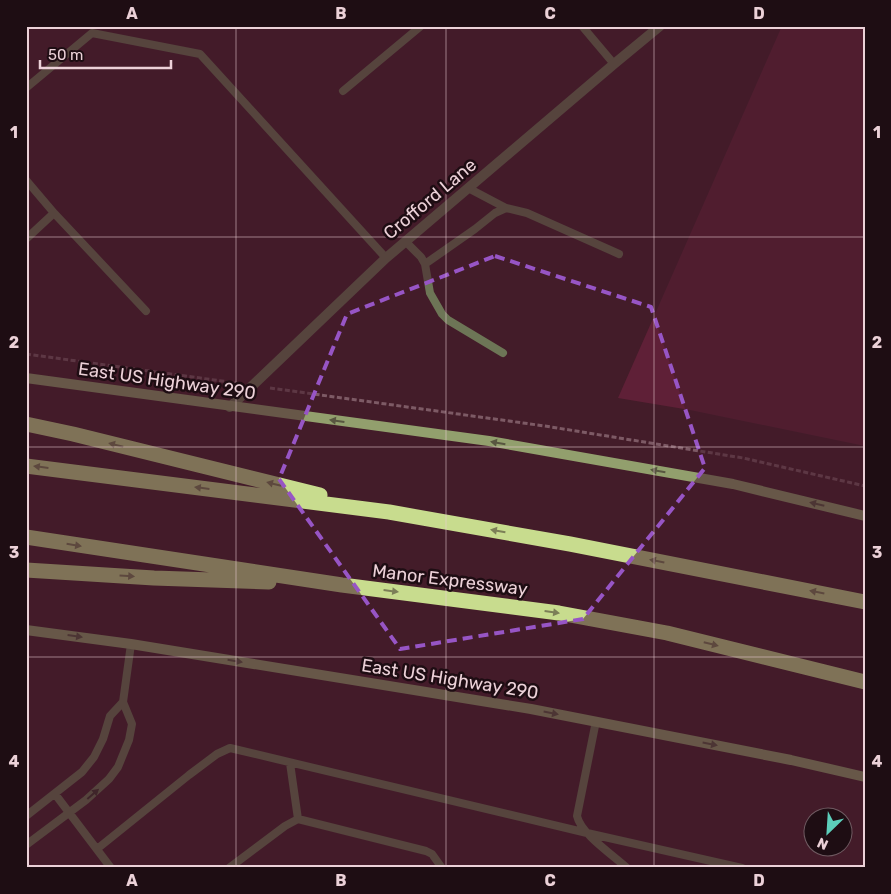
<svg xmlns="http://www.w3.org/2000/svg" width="891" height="894" viewBox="0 0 891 894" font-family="Rubik,sans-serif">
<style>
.grass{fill:#5f2037}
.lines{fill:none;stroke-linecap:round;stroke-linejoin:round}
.path{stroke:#7d5a65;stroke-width:3;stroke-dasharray:5 2.5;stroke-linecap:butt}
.lane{stroke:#6d7556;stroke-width:8}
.street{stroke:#6d7556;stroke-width:10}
.secondary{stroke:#929f6d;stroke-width:10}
.highway{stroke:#c8dc8e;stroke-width:15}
.oneway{fill:#585640}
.oneway2{fill:#7c7f57}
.oneway3{fill:#3a312a}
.marked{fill:none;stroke:#9755c5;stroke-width:4;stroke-dasharray:10 6;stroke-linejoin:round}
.grid{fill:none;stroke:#ecd1d8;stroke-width:1;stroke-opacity:0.55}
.labels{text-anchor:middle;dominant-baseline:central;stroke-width:5;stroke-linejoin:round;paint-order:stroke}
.street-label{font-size:18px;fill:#ecd1d8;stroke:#1e0d13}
.neatline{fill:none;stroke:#ecd1d8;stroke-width:2}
.grid-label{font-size:16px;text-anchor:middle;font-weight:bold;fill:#ecd1d8}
</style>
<rect width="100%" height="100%" fill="#431c29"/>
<path class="grass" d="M782,26H865V446L690,410L618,398Z"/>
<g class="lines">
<path class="path" d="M26,354L236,383
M270,388L545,426L743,458L865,486"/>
<path class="lane" d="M582,26L614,64
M26,88L92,33L200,54L386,258
M343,91L421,26
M26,180L54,213L26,239
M468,188L506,208
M54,213L146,311
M405,241L421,257L425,264L430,293L442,314L448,320L503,353
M425,264L475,229L495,213L506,208L527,213L619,254
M596,721L577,816C581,834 613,855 627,868
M290,763L298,819
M55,794L111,868
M26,816L82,772L94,757L103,739L110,716L123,702
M26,845L86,800L109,779L118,767L129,740L132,724L123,702L131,644
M97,849L189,775L217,754L230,748L587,833L742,868
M229,868L285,826L298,819L426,851L432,854L442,868"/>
<path class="street" d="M230,407L386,258L614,64L660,26"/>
<path class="secondary" d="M26,378L489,441L733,484L865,516
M26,630L131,644L531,709L791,760L865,777"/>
<path class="highway" d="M26,424L73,434L320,495
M26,466L389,512L570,544L865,602
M26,537L342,585L559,613L667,633L865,682
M26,570L154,578L269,582"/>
</g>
<defs><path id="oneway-solid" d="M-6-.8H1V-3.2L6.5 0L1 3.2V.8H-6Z" transform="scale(1.25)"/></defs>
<g class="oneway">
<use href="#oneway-solid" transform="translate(337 421) rotate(-172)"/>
<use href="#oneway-solid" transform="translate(498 443) rotate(-170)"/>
<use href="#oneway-solid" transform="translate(658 471) rotate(-170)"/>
<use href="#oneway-solid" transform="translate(817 504) rotate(-167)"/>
<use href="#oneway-solid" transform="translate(75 636) rotate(8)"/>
<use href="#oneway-solid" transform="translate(235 661) rotate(9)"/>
<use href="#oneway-solid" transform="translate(551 713) rotate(11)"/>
<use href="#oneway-solid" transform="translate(710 744) rotate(11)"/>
</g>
<g class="oneway2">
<use href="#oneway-solid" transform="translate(116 445) rotate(-166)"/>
<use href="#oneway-solid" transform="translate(41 467) rotate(-173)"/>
<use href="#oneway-solid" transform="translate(274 484) rotate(-166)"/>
<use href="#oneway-solid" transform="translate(202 488) rotate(-173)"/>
<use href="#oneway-solid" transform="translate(498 531) rotate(-170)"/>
<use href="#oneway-solid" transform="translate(74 545) rotate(9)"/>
<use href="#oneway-solid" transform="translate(657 561) rotate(-169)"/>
<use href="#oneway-solid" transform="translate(127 576) rotate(4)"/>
<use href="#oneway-solid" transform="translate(391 591) rotate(7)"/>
<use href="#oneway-solid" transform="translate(817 592) rotate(-169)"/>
<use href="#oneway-solid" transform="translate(552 612) rotate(8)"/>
<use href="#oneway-solid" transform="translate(711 644) rotate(14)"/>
</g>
<use class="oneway3" href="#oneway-solid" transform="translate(93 794) rotate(-41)"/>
<path d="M0 0H891V894H0ZM495,256L651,307L705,468L583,619L400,649L279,479L347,314Z" fill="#431c29" fill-opacity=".55" fill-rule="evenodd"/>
<path class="marked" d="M495,256L651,307L705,468L583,619L400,649L279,479L347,314Z"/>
<path class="grid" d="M236,26V868M446,26V868M654,26V868M26,237H865M26,447H865M26,657H865"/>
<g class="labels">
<g class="street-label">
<text transform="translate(430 199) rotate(-40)">Crofford Lane</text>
<text transform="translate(167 381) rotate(8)">East US Highway 290</text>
<text transform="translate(450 580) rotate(7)">Manor Expressway</text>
<text transform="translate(450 679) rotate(9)">East US Highway 290</text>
</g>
</g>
<rect width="891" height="894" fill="none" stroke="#1e0d13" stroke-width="55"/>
<g transform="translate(828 832) rotate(205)"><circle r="24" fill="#1e0d13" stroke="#705b62"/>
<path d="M0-4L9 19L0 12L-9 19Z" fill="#5cceba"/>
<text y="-8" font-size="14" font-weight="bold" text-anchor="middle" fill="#ecd1d8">N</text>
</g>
<path d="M40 60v8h131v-8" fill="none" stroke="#ecd1d8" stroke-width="2.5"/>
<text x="48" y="60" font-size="15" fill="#ecd1d8" stroke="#1e0d13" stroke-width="4" paint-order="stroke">50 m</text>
<rect x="28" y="28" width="836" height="838" class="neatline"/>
<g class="grid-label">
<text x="132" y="19">A</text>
<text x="341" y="19">B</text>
<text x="550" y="19">C</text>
<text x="759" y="19">D</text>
<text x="14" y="138">1</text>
<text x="877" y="138">1</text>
<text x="14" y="348">2</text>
<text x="877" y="348">2</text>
<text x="14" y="558">3</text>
<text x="877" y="558">3</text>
<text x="14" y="767">4</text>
<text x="877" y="767">4</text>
<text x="132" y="886">A</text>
<text x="341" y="886">B</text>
<text x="550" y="886">C</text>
<text x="759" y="886">D</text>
</g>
</svg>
